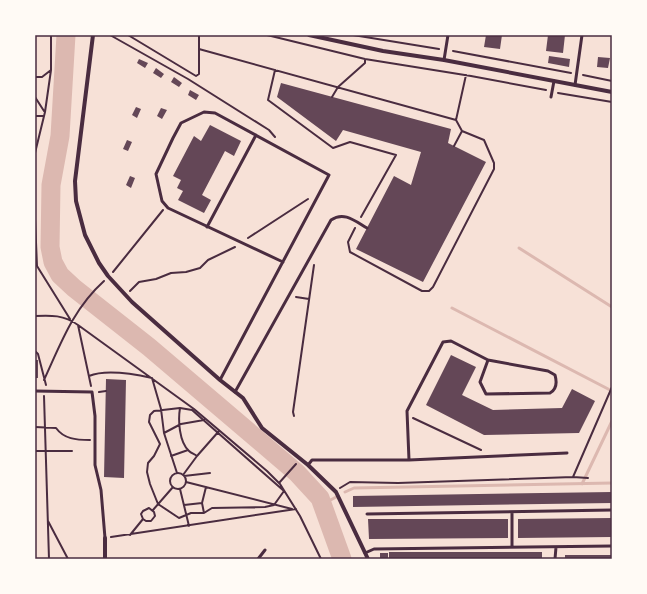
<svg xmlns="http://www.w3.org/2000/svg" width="647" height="594" viewBox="0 0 647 594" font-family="'Golos Text',sans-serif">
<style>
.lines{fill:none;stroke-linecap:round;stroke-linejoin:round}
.stream{stroke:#dcb8b0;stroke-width:3}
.river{stroke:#dcb8b0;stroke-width:19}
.building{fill:#644757}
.path{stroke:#4a2c40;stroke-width:2}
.service{stroke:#4a2c40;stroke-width:3}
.minor{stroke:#4a2c40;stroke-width:4}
.neatline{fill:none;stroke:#4a2c40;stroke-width:1.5}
</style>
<rect width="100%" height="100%" fill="#f7e1d7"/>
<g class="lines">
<path class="stream" d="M519,248L612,307
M452,308L612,391
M582,484L612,421
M345,492L354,488L612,483
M323,504L338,496"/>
<path class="river" d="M66,35L60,136L51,185L50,247L53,262L60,275L74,288L149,347L297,473L320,498L342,559"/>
</g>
<path class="building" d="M486,35H502L500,49L484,47Z
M548,35H565L563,53L546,51Z
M549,56L570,59L569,67L548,63Z
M598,57L610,58L608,68L597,67Z
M139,59L148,63L145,68L137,63Z
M156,68L164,74L161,78L153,73Z
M174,77L182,83L179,87L171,82Z
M281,83L451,129L448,143L486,162L423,282L356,249L394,176L411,185L421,152L343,130L336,141L277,97Z
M190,90L199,95L196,100L188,95Z
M136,107L141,109L137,118L132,115Z
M161,108L167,110L162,119L157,116Z
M210,125L241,141L234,156L225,151L202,195L211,200L204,213L178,200L183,191L177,188L181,180L173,176L194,136L201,141Z
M127,140L132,142L128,151L123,149Z
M130,176L135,178L131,188L126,185Z
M451,355L476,367L462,395L493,410L562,408L572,389L595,401L579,433L484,435L426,405Z
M35,360H38V378H35Z
M106,379L126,380L124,478L104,477Z
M612,492V503L353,507V496Z
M612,518V537L518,538V519Z
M368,519H508V538L369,539Z
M389,552H542V559H389Z
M380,553H388V559H380Z
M565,555H612V559H565Z"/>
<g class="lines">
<path class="path" d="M110,35L188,79L269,130L275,137
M128,35L196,76L199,74V35
M267,35L365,59L471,76L546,90
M353,35L439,49
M199,49L456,120L462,131L484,140L494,163V169L433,287L429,291H422L350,252L348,242L355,228
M453,51L571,73
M275,70L268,100L333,148L350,142L396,155L361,217
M583,75L612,81
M35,77H42L51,70
M558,93L612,102
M35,97L44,111
M332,97L338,87L365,63V59
M35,116H43
M456,120L466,75
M454,146L462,131
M35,153L45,112L51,70V35
M35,219L37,266L70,319
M248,238L308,199
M113,272L163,210
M130,291L139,282L156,279L171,273L186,272L200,268L208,260L235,247
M296,297L309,299
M35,316C51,315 64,315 78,325L91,386
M78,325L194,409L267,471L280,484L300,516L321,559
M35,351L38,354L46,385
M89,376C106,369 134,374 152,378L161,409L164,433L177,473
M44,380C61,343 73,309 104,281
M99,392L106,391
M44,396L49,559
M180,408L192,410L284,491L274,505L265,507L212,508L204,513H191L179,518L158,504L150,484L147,472L148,463L154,456L160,444L149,422L150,415L154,411Z
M180,408C178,420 179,442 189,451C191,453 194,454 197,456
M294,416L293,412L314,265
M413,418L481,450
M35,427L56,428C64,439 76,440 90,440
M164,433L181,424L204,420
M35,451H72
M171,456L188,450
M170 481a8 8 0 1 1 16 0a8 8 0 1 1-16 0Z
M183,475L197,456L219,431
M184,476L210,473
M573,477L588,478
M186,482L292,509
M279,483L296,464
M340,488L350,482L398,483L573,477L612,387
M180,489L189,526
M184,505L202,503
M153,510L173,487
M204,513L202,503L206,487
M48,521L68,559
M130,535L143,519L141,514L143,511L149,508L154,512L155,516L151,521H146L143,519
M111,537L296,509"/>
<path class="service" d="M444,60L448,35
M575,85L582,35
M551,97L554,81
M207,227L256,135
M220,380L329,175L215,113L204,112L181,123L173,138L156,174L162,201L168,208L283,262
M35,391L92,392L95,416V465L101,490L105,538
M235,392L331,220C344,211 355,221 367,228
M409,460L407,411L443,342L451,341L488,360L548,371L555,375C557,382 557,389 550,393L486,394L480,382L488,360
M308,465L312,460H409L567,453
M512,512V547
M367,514L612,510
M365,553L374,549L612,546
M258,559L265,550
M555,559L556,547"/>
<path class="minor" d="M93,35L75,181L76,201L85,235L99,263L108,276L132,302L220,380L243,398L262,428L308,465L336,492L368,559
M309,35L383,51L444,60L612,92
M105,559V538"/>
</g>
<rect width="647" height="594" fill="none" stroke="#fffaf5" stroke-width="72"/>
<rect x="36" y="36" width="575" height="522" class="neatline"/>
</svg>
